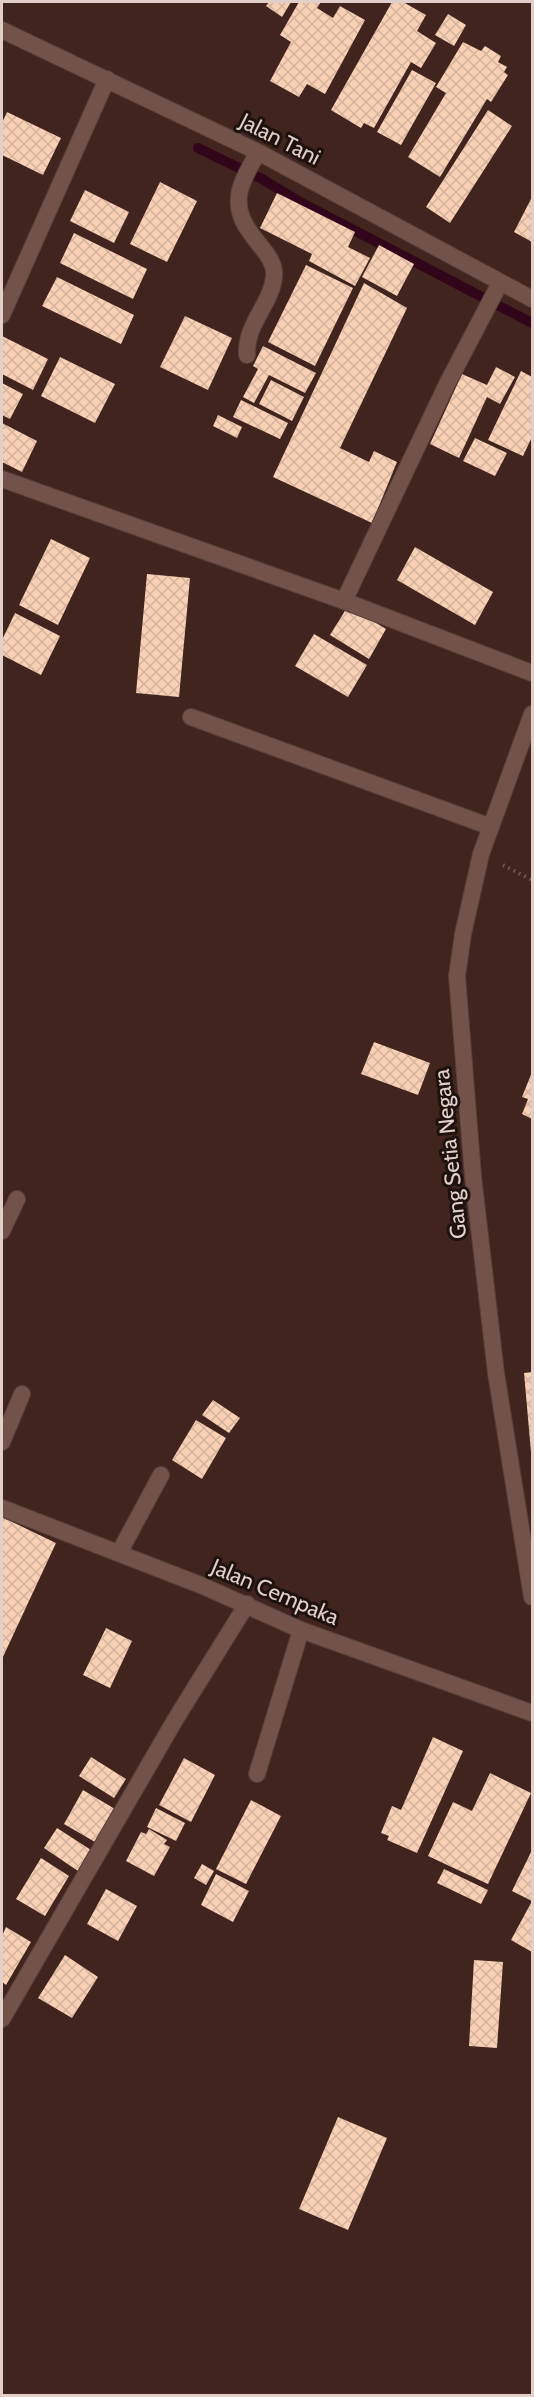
<svg xmlns="http://www.w3.org/2000/svg" width="534" height="2397" viewBox="0 0 534 2397" font-family="Cabin,sans-serif">
<style>
.lines{fill:none;stroke-linecap:round;stroke-linejoin:round}
.stream{stroke:#31061b;stroke-width:10}
.building{fill:url(#building-cross-hatch)}
.service-casing{stroke:#573f39;stroke-width:18}
.minor-casing{stroke:#573f39;stroke-width:18}
.path{stroke:#745b54;stroke-width:4;stroke-dasharray:1.5 4.5;stroke-linecap:butt}
.service{stroke:#725249;stroke-width:16}
.minor{stroke:#725249;stroke-width:16}
.labels{text-anchor:middle;dominant-baseline:central;stroke-width:6;stroke-linejoin:round;paint-order:stroke}
.street-label{font-size:22px;fill:#e2cfca;stroke:#1e120e}
</style>
<defs>
<pattern id="building-cross-hatch" width="8" height="8" patternUnits="userSpaceOnUse" patternTransform="scale(1.5)"><rect width="8" height="8" fill="#f8d0b5"/><path d="M0 0l8 8M0 8l8-8" fill="none" stroke="#d4b39d"/></pattern>
</defs>
<rect width="100%" height="100%" fill="#40241d"/>
<g class="lines">
<path class="stream" d="M198,148L262,179L300,202L532,323"/>
</g>
<path class="building" d="M269,2H291L282,17L266,6Z
M299,2H321L317,8L333,18L340,6L365,20L325,94L307,84L299,97L270,81L291,42L280,35Z
M392,2H403L426,15L417,31L436,43L421,68L411,62L374,128L364,123L361,128L331,110Z
M448,14L466,25L454,46L435,35Z
M463,42L481,51L485,46L501,56L498,62L507,67L504,72L508,75L491,102L487,99L440,177L408,157L446,93L436,87Z
M412,70L436,83L401,145L377,132Z
M488,110L512,126L450,223L426,207Z
M7,112L61,138L43,175L2,155V123Z
M160,182L197,201L167,262L130,244Z
M85,190L129,212L114,243L70,221Z
M277,193L355,232L348,247L370,258L355,286L309,261L312,254L260,228Z
M532,197V242L514,232Z
M74,233L147,269L133,299L60,263Z
M379,245L414,264L397,296L362,277Z
M306,265L353,288L315,366L268,342Z
M57,277L134,315L121,344L42,306Z
M364,283L407,308L340,448L369,462L374,451L397,462L372,523L273,477Z
M185,316L232,338L208,390L160,367Z
M2,336L48,359L33,390L2,374Z
M263,346L316,373L305,393L269,375L254,403L243,397L258,369L253,366Z
M60,357L115,384L95,423L41,396Z
M496,367L515,377L500,404L487,397L459,458L430,444L462,374L487,385Z
M521,371L532,377V437L523,456L488,440Z
M271,380L304,397L292,421L259,404Z
M2,383L23,394L10,419L2,415Z
M241,400L288,423L280,439L233,417Z
M218,415L242,427L237,438L213,426Z
M2,423L37,441L22,472L2,462Z
M475,438L507,453L495,476L463,461Z
M51,539L90,558L58,625L19,605Z
M415,547L493,592L475,625L397,580Z
M147,574L190,578L179,697L136,693Z
M348,606L386,629L369,659L330,635Z
M15,613L60,636L41,675L2,655V640Z
M314,634L367,665L348,697L295,666Z
M374,1042L430,1063L418,1095L361,1074Z
M532,1072V1119L522,1114L528,1099L522,1097Z
M532,1372V1452H531L524,1373Z
M213,1400L240,1418L229,1433L202,1415Z
M196,1420L226,1438L202,1479L172,1460Z
M2,1517L56,1543L2,1659Z
M106,1628L132,1641L110,1688L83,1675Z
M433,1737L463,1751L417,1853L387,1840L389,1836L381,1833L392,1806L401,1810Z
M91,1757L126,1779L114,1798L79,1776Z
M184,1758L215,1775L191,1822L159,1805Z
M490,1773L531,1793L488,1884L428,1856L453,1802L472,1811Z
M83,1790L115,1809L95,1842L64,1824Z
M251,1800L281,1816L246,1884L216,1869Z
M156,1808L185,1823L176,1841L147,1827Z
M57,1828L91,1850L78,1871L44,1848Z
M149,1829L167,1840L164,1844L170,1847L154,1876L126,1861L141,1832L146,1834Z
M532,1850V1952L511,1940L532,1901L512,1891Z
M41,1858L69,1876L45,1916L16,1899Z
M202,1864L214,1871L206,1885L194,1878Z
M444,1869L488,1890L481,1904L437,1883Z
M216,1874L249,1891L233,1922L201,1905Z
M106,1889L137,1906L118,1941L87,1924Z
M6,1927L31,1942L6,1985L2,1982V1936Z
M65,1955L98,1977L72,2018L38,1998Z
M474,1960L503,1962L497,2048L469,2046Z
M338,2117L387,2138L348,2230L299,2209Z"/>
<g class="lines">
<g class="service-casing">
<path id="service" d="M2,1442L22,1394
M119,1553L161,1475
M257,1774L301,1630"/>
</g>
<g class="minor-casing">
<path id="minor" d="M2,30L258,152L532,299
M2,315L107,79
M247,355C245,324 271,305 274,277C278,249 230,232 240,190C243,177 252,164 258,152
M2,479L344,601L532,673
M344,601L447,384L500,283
M532,714L481,854L463,934L457,976L473,1176L496,1373L532,1597
M191,717L491,827
M2,1231L17,1199
M2,1508L203,1586L301,1630L532,1713
M2,2019L175,1720L247,1604"/>
</g>
<path class="path" d="M503,865L532,880"/>
<use href="#service" class="service"/>
<use href="#minor" class="minor"/>
</g>
<g class="labels">
<g class="street-label">
<text transform="translate(280 139) rotate(27)">Jalan Tani</text>
<text transform="translate(450 1154) rotate(-96)">Gang Setia Negara</text>
<text transform="translate(275 1592) rotate(23)">Jalan Cempaka</text>
</g>
</g>
<rect width="534" height="2397" fill="none" stroke="#e2cfca" stroke-width="6"/>
</svg>
